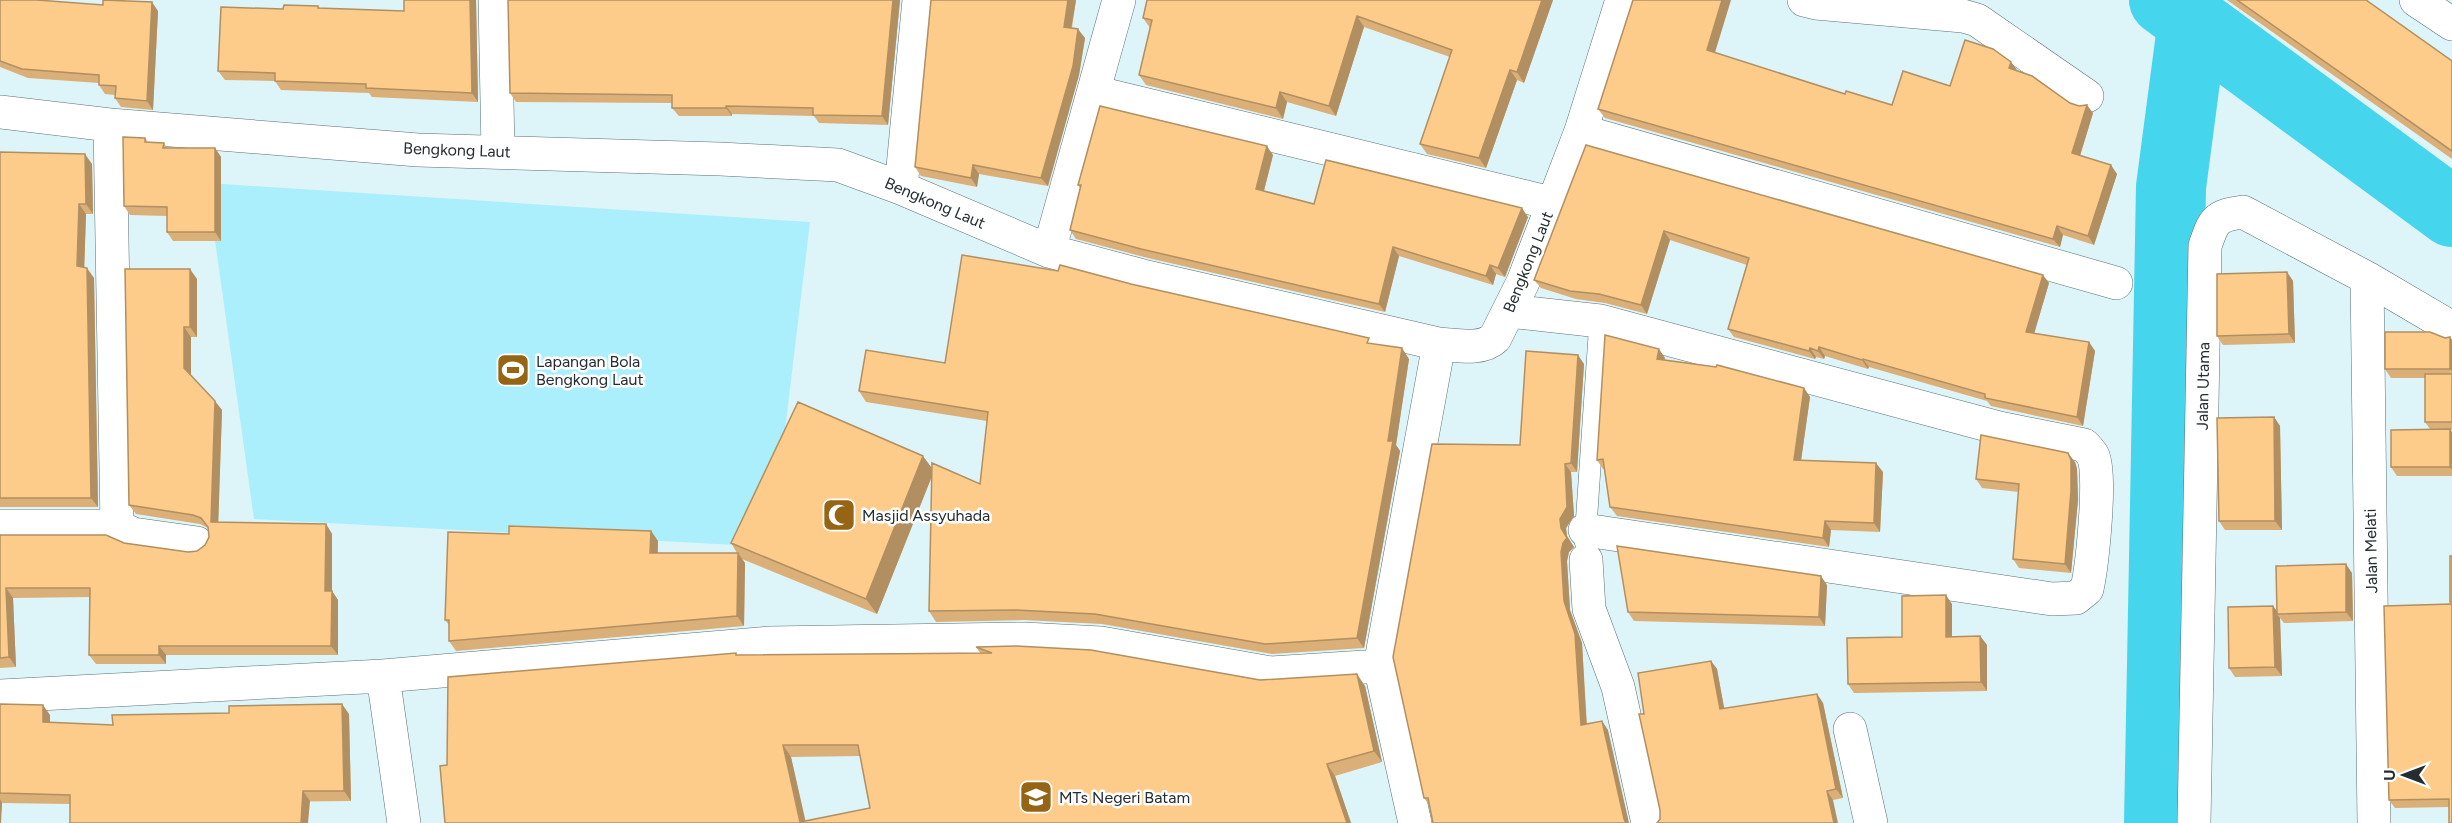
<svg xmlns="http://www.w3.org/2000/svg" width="2452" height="823" viewBox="0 0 2452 823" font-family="Figtree,sans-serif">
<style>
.garden{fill:#aceffc}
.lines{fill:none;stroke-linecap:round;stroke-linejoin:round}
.river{stroke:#45d5ed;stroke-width:70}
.lane-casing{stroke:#5b7074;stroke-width:22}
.street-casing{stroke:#5b7074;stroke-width:34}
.lane{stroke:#fff;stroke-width:21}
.street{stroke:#fff;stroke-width:33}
.wall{fill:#daaf78;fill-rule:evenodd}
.shaded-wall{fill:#b18f61}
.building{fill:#fdcc8b;stroke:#b18f61;stroke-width:1.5;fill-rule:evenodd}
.labels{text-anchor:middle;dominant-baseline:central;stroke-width:5;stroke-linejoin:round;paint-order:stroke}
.street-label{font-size:16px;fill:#242d2f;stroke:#fff}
.poi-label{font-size:16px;fill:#242d2f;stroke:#fff;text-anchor:start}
</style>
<rect width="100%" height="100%" fill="#ddf4f9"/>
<path class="garden" d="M207,183L810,222L771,547L254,519Z"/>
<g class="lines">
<path class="river" d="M2164,0L2452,212
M2159,823L2171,187L2193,20"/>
<g class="lane-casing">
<path id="lane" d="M1585,541L1600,321"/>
</g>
<g class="street-casing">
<path id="street" d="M495,0L498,151
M1804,0L1816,3L1963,16L1977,20L2087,96
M2416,0L2452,24
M1094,92L1551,203
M0,112L110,125L418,150L720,159L838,165L901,188L1049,251L1143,276L1439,344C1457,345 1481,351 1495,338L1523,282L1581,131L1622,0
M110,125L117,526
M1581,131L2116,283
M901,188L919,0
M1049,251L1119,0
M2367,278L2374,823
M1509,311L1600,321L1999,428L2084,445C2087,448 2091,452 2093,456C2102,475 2092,566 2087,589L2076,598L2052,599L1585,530
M0,526H117L133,534L197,543
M1586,560L1589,609L1618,687L1648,823
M383,676L770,643L1024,639L1101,643L1271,673L1380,666
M0,696L383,676L404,823
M1850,729L1871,823
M1415,823L1380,666L1439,344
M2194,823L2205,246C2214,220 2215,216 2243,212L2367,278L2452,328"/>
</g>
<use href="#lane" class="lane"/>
<use href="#street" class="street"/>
</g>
<path class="wall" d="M0,0L158,11L153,110L121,107L115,98V95L105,94L99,85V83L28,78L0,67Z
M476,0L478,102L372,97L369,93L281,90L275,81L225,80L218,71L283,9L318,6L320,8L404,11Z
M508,0H900L888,125L819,123L814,116L732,114V116H679L672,108V103L516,102L510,93Z
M1076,0L1072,28L1085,38L1079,75L1048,186L979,174L977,187L921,176L915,167Z
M1553,0L1524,83L1517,80L1486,168L1427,154L1420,144L1450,57L1364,27L1336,116L1287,102L1283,119L1146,85L1139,75L1150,28L1143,18Z
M2227,0H2366L2452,61V159Z
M1715,53L1845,94L1892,105L1950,86L2011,62L2017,71L2070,103L2093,113L2080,156L2117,174L2094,245L2063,235L2060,247L1605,118L1598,109Z
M145,138L148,142L164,143L167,148H215L221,157V241H173L167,232V216L130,215L124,206Z
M1586,145L2049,283L2034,333L2089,342L2095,351L2083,426L1991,406L1987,401L1869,367L1868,369L1825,356L1824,359L1816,357L1815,359L1734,337L1728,329L1747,265L1670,240L1647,314L1605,303L1576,299L1541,288L1534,280Z
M0,152L92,164L93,214H86L84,268L94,278L98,507H0Z
M1273,155L1264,191L1314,204L1528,217L1505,277L1496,274L1493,285L1399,256L1385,312L1148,258L1076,239L1070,230L1080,188L1078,185Z
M2287,272L2293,281L2295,343L2223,345L2217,336Z
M197,279V337H191V375L222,410L218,522L326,524L332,534V591L338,600V655H166V664H96L89,655V597L13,598L16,667L0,668V535L124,543L188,552L197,551L205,545L209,537L208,528L200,524L136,514L129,505Z
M1131,284L1372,344L1409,359L1396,445L1400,451L1364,648L1272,654L1102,624L1024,620L936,622L929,611L932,476L877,614L742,559L745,563L744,626L456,651L449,641V625L445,620L509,534L651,531L658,541V553H737L731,543L932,469L980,484L987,421L866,402L859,391L945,363Z
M2450,337L2452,340V430H2450L2452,432V476H2397L2391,467L2430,429L2425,422V378H2391L2385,369L2445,338Z
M1665,358V360L1804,388L1810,397L1801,460L1883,472L1880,532L1831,530L1829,547L1617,516L1610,507L1604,469H1603L1597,460Z
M1584,364L1577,472H1571L1574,516L1566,528L1567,536L1574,547L1569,552L1567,561L1570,610L1582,643L1587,724L1608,730L1430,806L1424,798L1520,445Z
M2274,417L2280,426L2282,530H2225L2219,521Z
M2075,462L2077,469L2078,500L2071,573L2019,568L2013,559L2019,492L1982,488L1976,479Z
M2452,556V823L2449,807L2395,808L2389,800L2452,604L2450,602Z
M2352,573L2353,621L2284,623L2280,618L2282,676L2235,677L2229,668L2273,606L2277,611Z
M1827,585L1825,626L1634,621L1628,612Z
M1952,604V637L1980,636L1987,645V691L1854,693L1848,684L1902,637Z
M976,647L1260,680L1365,686L1382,762L1335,776L1351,823H445L736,653L737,655L981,654ZM860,756L870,808L805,821L791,757Z
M1711,661L1717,669L1724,709L1817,694L1823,703L1843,798L1833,800L1660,819V810L1644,714Z
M0,704L50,715V723L113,725L349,714L351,801L70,804L2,803L0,823Z"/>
<path class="shaded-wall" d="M470,0H476L478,102L472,93Z
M893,0H900L888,125L882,116Z
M1068,0H1076L1070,35L1064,27Z
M1542,0H1553L1524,83L1517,72Z
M1722,0H1731L1713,59L1707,50Z
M152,2L158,11L153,110L147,101Z
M1357,16L1364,27L1336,116L1329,106Z
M1078,29L1085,38L1079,75L1048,186L1041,178Z
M2011,62L2017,70L2015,77L2009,68Z
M1510,70L1517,80L1486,168L1479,158Z
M1280,92L1287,102L1283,119L1276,108Z
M2087,105L2093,113L2078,162L2072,153Z
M726,106L732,114V116L726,108Z
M1267,146L1273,155L1262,198L1256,189Z
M215,148L221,157V241L215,232Z
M85,154L92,164L93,214L86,204Z
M973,165L979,174L977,187L971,178Z
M2111,165L2117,174L2094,245L2088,236Z
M79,204L86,214L84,276L77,266Z
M1522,208L1528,217L1505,277L1498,268Z
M2057,226L2063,235L2060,247L2053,239Z
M1664,231L1670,240L1647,314L1641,305Z
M1393,247L1399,256L1385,312L1379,304Z
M1490,265L1496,274L1493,285L1486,276Z
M87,268L94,278L98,507L91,498Z
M190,269L197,279V337L190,327Z
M2287,272L2293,281L2295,343L2289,334Z
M2043,275L2049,283L2032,341L2026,332Z
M184,327L191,337V378L184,368Z
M2450,337L2452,340V371L2450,369Z
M2089,342L2095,351L2083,426L2077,417Z
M1819,347L1825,356L1824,359L1818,351Z
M1402,348L1409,359L1396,445L1400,451L1364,648L1357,638Z
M1810,348L1816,357L1815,359L1809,351Z
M1659,349L1665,358L1663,367L1657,359Z
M1578,355L1584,364L1577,472L1571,463Z
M1863,359L1869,367L1868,369L1862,360Z
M1804,388L1810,397L1800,468L1794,460Z
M215,401L222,410L218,532L211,522Z
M2274,417L2280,426L2282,530L2275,521Z
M2450,429L2452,432V470L2450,467Z
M2068,453L2075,462L2077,469L2078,500L2071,573L2065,564Z
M923,456L934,471L877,614L866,599Z
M1876,463L1883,472L1880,532L1874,523Z
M1565,464L1571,472L1574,516L1566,528L1567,536L1574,547L1569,552L1567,561L1570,610L1582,643L1587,734L1581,725L1564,601L1560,519Z
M1825,521L1831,530L1829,547L1823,538Z
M326,524L332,534V591L338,600V655L331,646L325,591Z
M651,531L658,541L657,563L650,553Z
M738,553L745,563L744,626L737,616Z
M2346,564L2352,573L2353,621L2346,612Z
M1821,576L1827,585L1825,626L1819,617Z
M6,588L13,598L16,667L9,657Z
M1946,595L1952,604V646L1946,637Z
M2273,606L2279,614H2277L2280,618L2282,676L2275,667Z
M1980,636L1987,645V691L1981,682Z
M159,646L166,655V664L159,655Z
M1711,661L1717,669L1726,718L1720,709Z
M1357,674L1365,686L1382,762L1374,751Z
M1817,694L1823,703L1843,798L1836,789Z
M342,704L349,714L351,801L344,791Z
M43,705L50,715V732L43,722Z
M1602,721L1608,730L1629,823H1626L1624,819Z
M783,745L791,757L806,823H801Z
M1327,764L1335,776L1351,823H1347Z
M303,791L310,801L308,823H301Z
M1827,791L1833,800L1838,823H1834Z
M0,799L2,803L1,823H0Z"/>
<path class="building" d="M0,0H37L103,5V0L152,2L147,101L115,98L116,86L99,85V75L22,69L0,61Z
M404,0H470L472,93L366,88V84L275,81V73L218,71L221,7L283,9L284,5L318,6V8L404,11Z
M508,0H893L882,116L813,115V108L726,106V108H672V95L510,93Z
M931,0H1068L1064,27L1078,29L1073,66L1041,178L973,165L971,178L915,167Z
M1147,0H1542L1517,72L1510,70L1479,158L1420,144L1452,50L1357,16L1329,106L1280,92L1276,108L1139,75L1152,20L1143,18Z
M1633,0H1722L1707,50L1845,94L1846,91L1892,105L1903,71L1950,86L1965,40L1993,49L2011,62L2009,68L2032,76L2070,103L2079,106L2087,105L2072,153L2111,165L2088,236L2057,226L2053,239L1598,109Z
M2237,0H2366L2452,61V151Z
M1100,106L1267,146L1256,189L1314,204L1326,160L1522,208L1498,268L1490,265L1486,276L1393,247L1379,304L1141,249L1070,230L1081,185H1078Z
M123,137L145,138V142L164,143L163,148H215V232H167V207L124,206Z
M1586,145L2043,275L2026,332L2089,342L2077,417L1985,398V394L1863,359L1862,360L1819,347L1818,351L1810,348L1809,351L1728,329L1749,258L1664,231L1641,305L1599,294L1570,291L1534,280Z
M0,152L85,154L86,204H79L77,266L87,268L91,498H0Z
M962,255L1058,271L1060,265L1131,284L1369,338L1367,343L1402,348L1388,441H1393L1357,638L1265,644L1095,614L1016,610L929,611L932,463L980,484L988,412L859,391L866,350L945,363Z
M125,269H190V327H184V368L215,401L211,522L326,524L325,591H332L331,646H159V655H89L90,588H6L9,657L0,658V535H106L124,543L188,552L197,551L205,545L209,537L208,527L201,518L193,515L129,505Z
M2287,272L2289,334L2217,336V274Z
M2385,332H2430L2445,338L2450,337V369H2385Z
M1605,335L1659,349L1657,359L1716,367L1717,365L1804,388L1794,460L1876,463L1874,523L1825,521L1823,538L1610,507L1603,459L1597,460Z
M1526,351L1578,355L1571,463L1565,464L1567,507L1560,519L1561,528L1567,538L1563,543L1561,552L1564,601L1575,634L1581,725L1602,721L1624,819L1626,823H1433L1428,798H1424L1393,657L1432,444L1520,445Z
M2425,374H2452V422H2425Z
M798,402L923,456L866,599L731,543Z
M2274,417L2275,521H2219L2217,418Z
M2450,429V467H2391V430Z
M1981,435L2068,453L2071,460V491L2065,564L2013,559L2019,484L1976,479Z
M509,526L651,531L650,553H738L737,616L449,641V620H445L448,532L509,534Z
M1617,546L1821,576L1819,617L1628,612Z
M2450,556H2452V602H2450Z
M2346,564V612L2277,614L2276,566Z
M1946,595V637L1980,636L1981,682L1848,684L1847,638L1902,637V596Z
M2452,604V823H2449V799L2389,800L2384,606Z
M2273,606L2275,667L2229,668L2228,607Z
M1016,646L1091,650L1260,680L1357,674L1374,751L1327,764L1347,823H445L440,766L447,765L448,677L736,653V655L992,653L976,647ZM783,745H858L870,808L800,822Z
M1711,661L1720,709L1817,694L1836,789L1827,791L1834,823H1657L1660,819V810L1639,714H1644L1638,673Z
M0,704L43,705V722L113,725L112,715L229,713V706L342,704L344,791H303L301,823H70V795L0,793Z"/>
<defs>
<g id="stadium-square" transform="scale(1.725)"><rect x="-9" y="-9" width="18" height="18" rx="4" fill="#956414" stroke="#fff"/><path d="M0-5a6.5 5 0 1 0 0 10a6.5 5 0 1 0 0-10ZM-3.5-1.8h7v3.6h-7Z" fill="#fff"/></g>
<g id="mosque-square" transform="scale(1.725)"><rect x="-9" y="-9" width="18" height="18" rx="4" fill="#956414" stroke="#fff"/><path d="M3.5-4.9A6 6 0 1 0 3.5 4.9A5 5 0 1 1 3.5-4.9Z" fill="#fff"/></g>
<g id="school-square" transform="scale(1.725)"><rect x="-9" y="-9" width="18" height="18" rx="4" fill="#956414" stroke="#fff"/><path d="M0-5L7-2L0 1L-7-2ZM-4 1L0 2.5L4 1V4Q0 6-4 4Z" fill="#fff"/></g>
</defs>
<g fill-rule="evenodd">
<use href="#stadium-square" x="513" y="370"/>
<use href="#mosque-square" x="839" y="515"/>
<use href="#school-square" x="1036" y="797"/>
</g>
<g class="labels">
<g class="street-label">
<text transform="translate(457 150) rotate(2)">Bengkong Laut</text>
<text transform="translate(935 203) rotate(23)">Bengkong Laut</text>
<text transform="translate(1528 262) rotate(-68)">Bengkong Laut</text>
<text transform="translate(2203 386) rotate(-89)">Jalan Utama</text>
<text transform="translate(2371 551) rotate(-91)">Jalan Melati</text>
</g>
<g class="poi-label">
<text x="536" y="361">Lapangan Bola<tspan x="536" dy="18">Bengkong Laut</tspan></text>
<text x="862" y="515">Masjid Assyuhada</text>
<text x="1059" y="797">MTs Negeri Batam</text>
</g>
</g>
<g transform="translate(2404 775) rotate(270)" stroke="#ffffff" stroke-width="4.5" paint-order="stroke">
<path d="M0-4.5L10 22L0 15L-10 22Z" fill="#242d2f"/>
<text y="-9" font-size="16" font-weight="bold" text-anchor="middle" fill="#242d2f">U</text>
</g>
</svg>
